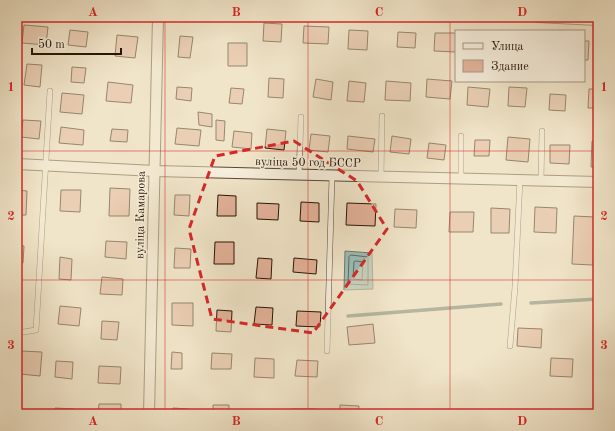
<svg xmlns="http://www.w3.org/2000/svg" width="615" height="431" viewBox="0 0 615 431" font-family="'Old Standard TT',serif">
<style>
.water{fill:#9bbfb9;stroke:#6d7b70}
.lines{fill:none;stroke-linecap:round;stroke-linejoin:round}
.shore{stroke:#626a5e;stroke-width:1}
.stream{stroke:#6d7b70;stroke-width:3.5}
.building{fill:#e4b39b;stroke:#281402}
.service-casing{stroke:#5a4834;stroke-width:6}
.minor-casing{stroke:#5a4834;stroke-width:12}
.service{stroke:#f6eedc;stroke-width:5}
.minor{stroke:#f6eedc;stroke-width:10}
.marked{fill:none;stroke:#d62828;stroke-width:3;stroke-dasharray:8 5;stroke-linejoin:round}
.grid{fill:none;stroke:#d62828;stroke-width:1;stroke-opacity:0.55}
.labels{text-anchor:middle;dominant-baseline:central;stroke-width:3;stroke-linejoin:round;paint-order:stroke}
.street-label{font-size:12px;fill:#281402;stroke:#f6eedc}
.neatline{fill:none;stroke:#d62828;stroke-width:1.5}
.grid-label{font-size:13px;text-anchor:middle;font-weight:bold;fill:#d62828}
</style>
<rect width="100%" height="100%" fill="#f1e5c9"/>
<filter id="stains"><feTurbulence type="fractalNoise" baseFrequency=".005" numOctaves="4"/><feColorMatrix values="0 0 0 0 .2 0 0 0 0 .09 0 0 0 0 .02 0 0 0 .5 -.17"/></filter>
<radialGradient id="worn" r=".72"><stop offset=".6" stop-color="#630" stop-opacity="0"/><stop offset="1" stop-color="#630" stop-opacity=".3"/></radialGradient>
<path class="water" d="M345,251L372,253L373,289L344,290Z"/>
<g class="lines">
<path class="shore" d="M351,255L368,257V285L348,284L349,257Z
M356,261L363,262L362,280L353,279L354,262Z"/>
<path class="stream" d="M531,303L598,299
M348,316L501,304"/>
</g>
<path class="building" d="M264,23L282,24L281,42L263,41Z
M24,25L48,27L46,45L22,43Z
M304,26L329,27L328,44L303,43Z
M70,30L88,32L86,47L68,45Z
M349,30L368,31L367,50L348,49Z
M398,32L416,33L415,48L397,47Z
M435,33H456V52L434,51Z
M117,35L138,37L135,58L115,56Z
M180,36L193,37L190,58L178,57Z
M584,41H589L588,60H584Z
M228,43H247V66H228Z
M27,64L42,65L40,87L24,85Z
M72,67L86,68L84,83L71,82Z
M269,78L284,79L283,98L268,97Z
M316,79L333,82L331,100L313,97Z
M427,79L452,81L450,99L426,97Z
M349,81L366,83L364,102L347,101Z
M386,81L411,83L410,101L385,100Z
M108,82L133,85L131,103L106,101Z
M177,87L192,88L191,101L176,99Z
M468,87L490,89L488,107L467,105Z
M509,87L527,88L525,107L508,106Z
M231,88L244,89L242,104L229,103Z
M589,89H598V108H588Z
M62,93L84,95L82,114L60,112Z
M550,94L566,95L565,111L549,110Z
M198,112L212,114V127L199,125Z
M23,120L41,121L39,139L21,137Z
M216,120L225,121L224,141L216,140Z
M61,127L84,130L83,145L59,143Z
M177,128L201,130L199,146L175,144Z
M112,129L128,130L127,142L110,141Z
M267,129L286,131L284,150L265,148Z
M234,131L252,133L251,149L232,147Z
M311,134L330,136L328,152L309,150Z
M348,136L375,139L373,152L347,149Z
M392,136L411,139L409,154L390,152Z
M508,137L530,139L528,162L506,160Z
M475,140H490L489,156H474Z
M592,141H598V167H591Z
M429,143L446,145L444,160L427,158Z
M550,145H570L569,164L550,163Z
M110,188L130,189L129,216H109Z
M17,190L27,191L26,215H17Z
M61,190H81L80,212L60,211Z
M175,195H190L189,216L174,215Z
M218,195L236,196V216H217Z
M301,202L319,203V222L300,221Z
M257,203L279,204L278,220L257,219Z
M347,203L376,204L375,226L346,225Z
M535,207L557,208L556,233L534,232Z
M491,208L510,209L509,233H491Z
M395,209L417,210L416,228L394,227Z
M450,212H474L473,232H449Z
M574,216L595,217L593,265L572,264Z
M106,241L127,242L126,259L105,257Z
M215,242H234V264H214Z
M17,245L24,246L23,263H17Z
M175,248L191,249L190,268H174Z
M60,257L72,259L71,280L59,279Z
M258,258L272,259L271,279L256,278Z
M294,258L317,260L316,274L293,272Z
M102,277L123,279L122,295L100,294Z
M17,297H20L22,314H17Z
M172,303H193V326L172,325Z
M60,306L81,308L79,326L58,324Z
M256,307L273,308L272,325L254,324Z
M217,310L232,311L231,332L216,331Z
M297,311L321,312L320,327L296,326Z
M102,321L119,322L117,340L101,339Z
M373,324L375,343L349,345L347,327Z
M518,328L542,329L541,348L517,346Z
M21,351L42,352L40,376L20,374Z
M172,352L182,353V369H171Z
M212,353L232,354L231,369H211Z
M255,358L274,359V378L254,377Z
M551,358L573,359L572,377L550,376Z
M297,360L318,361L317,377L295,376Z
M56,361L73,362L72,379L55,377Z
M99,366L121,367L120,384L98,383Z
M99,404H121V414H98Z
M213,405H229V414H213Z
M340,405L359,406L358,414H340Z
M55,408L74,409V414H55Z
M173,408L189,409L188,414H172Z
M292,409H316V414H292Z
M458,412L489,414H458Z"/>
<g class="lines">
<g class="service-casing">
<path id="service" d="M299,176L301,117
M381,177L382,116
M461,179V136
M541,180L542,131
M17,333L36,330L50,91
M510,346L515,287L520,179
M327,351L332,176"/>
</g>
<g class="minor-casing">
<path id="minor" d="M537,17L598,20
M17,164L155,171L598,182
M149,414L158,17"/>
</g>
<use href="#service" class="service"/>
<use href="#minor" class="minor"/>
</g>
<path d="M0 0H615V431H0ZM294,141L357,181L387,229L313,333L212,319L189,229L215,156Z" fill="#f1e5c9" fill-opacity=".55" fill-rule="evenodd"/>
<path class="marked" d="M294,141L357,181L387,229L313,333L212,319L189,229L215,156Z"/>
<path class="grid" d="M165,17V414M308,17V414M450,17V414M17,151H598M17,280H598"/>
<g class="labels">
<g class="street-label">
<text transform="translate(308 163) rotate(1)">вуліца 50 год БССР</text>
<text transform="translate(141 215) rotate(-89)">вуліца Камарова</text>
</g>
</g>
<rect width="615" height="431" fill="none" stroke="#f1e5c9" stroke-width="44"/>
<rect x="455" y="30" width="130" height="52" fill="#f6eedc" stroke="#a49785"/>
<rect x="463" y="43" width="20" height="6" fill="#f6eedc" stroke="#a49785"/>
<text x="491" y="50" font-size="12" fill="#281402">Улица</text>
<rect x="463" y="60" width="20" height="12" fill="#e4b39b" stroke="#a49785"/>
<text x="491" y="70" font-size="12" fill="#281402">Здание</text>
<path d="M32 48v6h89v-6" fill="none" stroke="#281402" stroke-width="2"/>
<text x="38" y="48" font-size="12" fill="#281402" stroke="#f6eedc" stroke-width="3" paint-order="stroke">50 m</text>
<rect x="22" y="22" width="571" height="387" class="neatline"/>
<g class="grid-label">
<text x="93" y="16">A</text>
<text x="236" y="16">B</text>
<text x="379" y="16">C</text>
<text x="522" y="16">D</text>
<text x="11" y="91">1</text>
<text x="604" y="91">1</text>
<text x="11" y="220">2</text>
<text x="604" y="220">2</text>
<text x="11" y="349">3</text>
<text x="604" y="349">3</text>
<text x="93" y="425">A</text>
<text x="236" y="425">B</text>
<text x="379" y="425">C</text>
<text x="522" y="425">D</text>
</g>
<rect width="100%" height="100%" filter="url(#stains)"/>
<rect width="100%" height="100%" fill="url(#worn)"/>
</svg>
